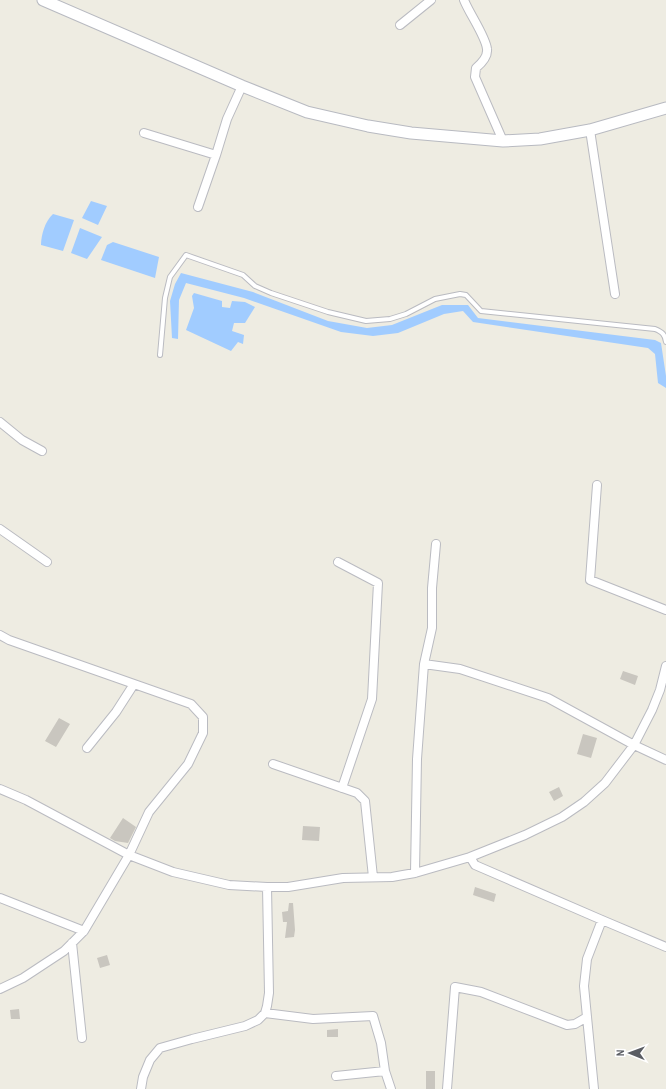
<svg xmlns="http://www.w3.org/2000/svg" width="666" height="1089" viewBox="0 0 666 1089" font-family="'Archivo Narrow',sans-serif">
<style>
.water{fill:#a1ccff}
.building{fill:#c9c6bf}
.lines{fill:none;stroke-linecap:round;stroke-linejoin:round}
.service-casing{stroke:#babbc1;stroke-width:6}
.minor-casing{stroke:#babbc1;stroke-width:10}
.secondary-casing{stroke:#b8bac1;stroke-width:13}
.service{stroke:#fff;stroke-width:4}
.minor{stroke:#fff;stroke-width:8}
.secondary{stroke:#fff;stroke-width:11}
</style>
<rect width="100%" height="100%" fill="#eeece2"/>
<path class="water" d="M91,201L107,206L98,225L82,218Z
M53,214L74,220L63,251L41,245C41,235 45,221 53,214Z
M80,228L102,237L87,259L71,253Z
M113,242L159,257L155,278L101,260L107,245Z
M181,273L253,292L328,321L367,328L392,325L442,305H468L478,318L655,340L661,343L666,376V388L658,383L655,354L648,348L473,322L463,311L444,314L398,333L373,336L341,332L244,298L186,283L179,300L178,339L172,338L170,301L175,284Z
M194,293L222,301V307L230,308L232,301L245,302L255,307L245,323H234L232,331L244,335L243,344L238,342L231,351L186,330L194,308L192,296Z"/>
<path class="building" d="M623,671L638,676L635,685L620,679Z
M59,718L70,724L56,747L45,741Z
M583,734L597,738L591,758L577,754Z
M559,787L563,796L554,801L549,792Z
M123,818L136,827L128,843L115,841L110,838Z
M303,826L320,827L319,841L302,840Z
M475,887L496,894L494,902L473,895Z
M289,903H293L295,930L294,937L285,938L287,922H283L282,912L288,911Z
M107,955L110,965L100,968L97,958Z
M19,1009L20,1019H11L10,1010Z
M338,1029V1037H327V1030Z
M426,1071H435V1089H426Z"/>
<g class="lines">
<g class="service-casing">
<path id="service" d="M160,355L165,298L170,277L186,255L243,275L255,286L271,293L328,312L366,321L390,319L406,314L435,299L460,294L466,295L481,311L655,329C662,332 665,334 666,342"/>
</g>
<g class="minor-casing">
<path id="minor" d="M464,0C469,13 486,37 487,49C488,57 482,63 476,68L475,77L503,141
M400,25L431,0
M590,130L615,294
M144,133L216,155
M198,207L216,155L227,119L242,86
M0,422L22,440L42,451
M597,485L590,580L666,610
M0,529L47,562
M338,562L378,583L372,699L342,788
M0,635L9,640L191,704L203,717V733L188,764L149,812L129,855L84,931L64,951L23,978L0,989
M424,664L460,669L548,698L634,745L666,760
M87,748L116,712L134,684
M273,764L357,793L365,801L373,877
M0,789L26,800L129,855L173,872L229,885L267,887H288L343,878L392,877L403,875L415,873L470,857L525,835L562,817L584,802L605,783L634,745L652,710L660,690L666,666
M470,857L475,865L602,920L666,947
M415,873L417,759L424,664L432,628V588L436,544
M0,898L84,931
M72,943L82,1038
M265,1013L313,1019L373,1016L381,1043L385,1071L391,1089
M336,1076L385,1071
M141,1089L143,1077L150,1060L160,1048L192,1039L245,1026L258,1020L265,1013L267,1006L269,993L267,887
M447,1089L455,987L481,992L567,1025L575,1024L587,1017
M594,1089L584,986L587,959L602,920"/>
</g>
<g class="secondary-casing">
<path id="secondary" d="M43,0L242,86L307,112L368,126L411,133L503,141L540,139L590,130L666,108"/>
</g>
<use href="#service" class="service"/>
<use href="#minor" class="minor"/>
<use href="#secondary" class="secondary"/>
</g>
<g transform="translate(630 1053) rotate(271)" stroke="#ffffff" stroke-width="3" paint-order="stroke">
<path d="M0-3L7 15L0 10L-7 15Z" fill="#5a5d63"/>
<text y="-6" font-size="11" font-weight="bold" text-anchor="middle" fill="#5a5d63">N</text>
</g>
</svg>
